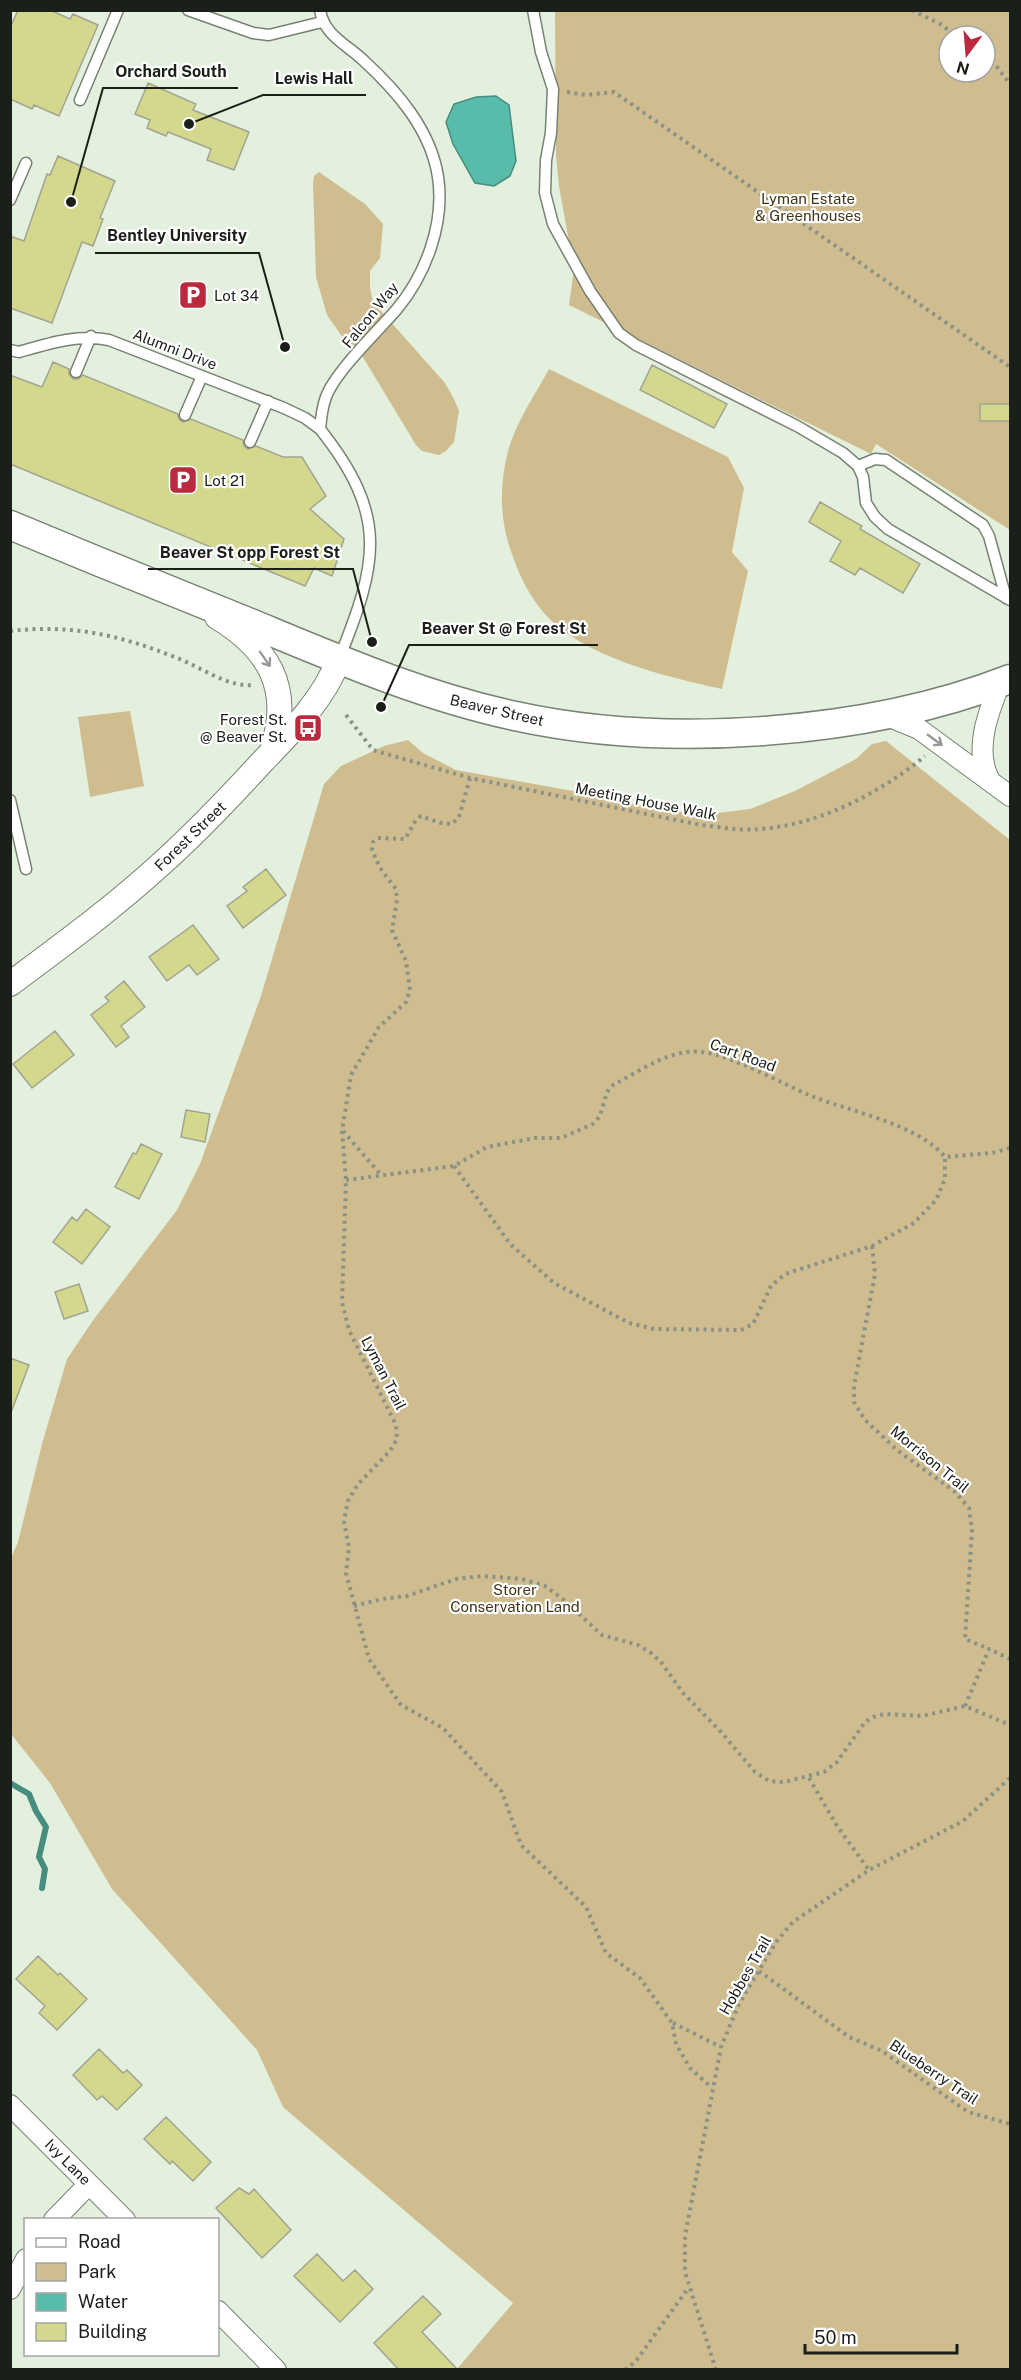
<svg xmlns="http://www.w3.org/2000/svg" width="1021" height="2380" viewBox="0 0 1021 2380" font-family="'Public Sans',sans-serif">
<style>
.green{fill:#cfbc8f;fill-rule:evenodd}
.water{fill:#59bcab;stroke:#468d7f;stroke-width:1.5}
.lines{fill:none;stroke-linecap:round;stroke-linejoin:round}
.stream{stroke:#468d7f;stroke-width:6}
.building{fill:#d3d88d;stroke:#a2a491;stroke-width:1.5}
.service-casing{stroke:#788272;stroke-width:13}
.minor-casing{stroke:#788272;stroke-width:22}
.tertiary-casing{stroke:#788272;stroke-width:26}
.secondary-casing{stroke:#788272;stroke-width:31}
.path{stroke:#8a9285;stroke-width:4;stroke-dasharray:3 4.5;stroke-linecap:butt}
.service{stroke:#fff;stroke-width:10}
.minor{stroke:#fff;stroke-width:20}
.tertiary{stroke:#fff;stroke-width:24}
.secondary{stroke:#fff;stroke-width:28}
.oneway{stroke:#989a98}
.labels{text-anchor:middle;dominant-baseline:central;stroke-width:4.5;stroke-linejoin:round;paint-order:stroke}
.park-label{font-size:15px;fill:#413515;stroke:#fff}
.poi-label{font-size:15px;fill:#1b1f19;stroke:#fff;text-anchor:start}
.street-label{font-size:15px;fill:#1b1f19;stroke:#fff}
.leader{fill:none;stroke:#1b1f19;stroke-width:2}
.callout-dot{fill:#1b1f19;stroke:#fff;stroke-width:2}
.callout-label{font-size:16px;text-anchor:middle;font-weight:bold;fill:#1b1f19;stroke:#fff;stroke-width:4.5;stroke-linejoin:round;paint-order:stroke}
</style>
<rect width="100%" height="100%" fill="#e4f0de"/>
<path class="green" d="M555,11H1010V530L876,444L871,454L569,305L574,269L559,186L556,155ZM949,36H985V72H949Z
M319,172L365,204L383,224L380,258L370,271V288L373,302L445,383L454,399L459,411L454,442L446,451L439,455L422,451L416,445L358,349L341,335L327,315L316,277L313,183L314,176Z
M549,369L728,457L744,488L732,552L748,571L722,689C667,677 582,657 544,613C530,597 520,577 513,557C500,523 499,490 507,455C514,425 535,395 549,369Z
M130,711L144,786L90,797L78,717Z
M408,740L423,753L456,770L595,795L652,808L702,815L750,809L795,791L856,759L872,744L886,741L1010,840V2369H457L513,2303L283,2107L257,2050L112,1889L50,1783L11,1734V1558L18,1542L42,1444L67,1359L94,1319L177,1210L200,1164L261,996L324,784L341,766L384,746Z"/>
<path class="water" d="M496,96L509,105L516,161L510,176L494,186L475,183L453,144L446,122L454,104L476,97Z"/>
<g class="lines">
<path class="stream" d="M10,1783L29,1794L36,1811L46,1827L39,1857L45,1869L42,1888"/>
</g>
<path class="building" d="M18,10H50L70,19L73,14L98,25L59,116L34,105L32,109L10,99V28Z
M148,83L196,104L193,110L249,132L234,170L207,160L211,149L168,132L166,136L147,128L150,120L135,114Z
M58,156L115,181L100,218L103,219L93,246L82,242L52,323L10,308V236L24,241L47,174L50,175Z
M53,362L69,369V374L73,379H78L83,375L178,414L179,419L183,422L191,419L243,440L244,446L248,449L256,446L283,457H302L326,496L310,509L344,539L332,576L314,568L305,586L10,464V375L42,387Z
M652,365L727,404L714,428L640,390Z
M980,404H1011V421H980Z
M820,502L862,526L860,529L920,564L903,593L860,568L855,575L830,561L841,541L809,522Z
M266,869L286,895L243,928L227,906L247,891L243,887Z
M193,925L219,959L197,975L189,965L167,981L149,957Z
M124,981L145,1007L121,1026L129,1037L116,1047L91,1015L109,1001L105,997Z
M55,1031L74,1055L32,1088L13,1064Z
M186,1110L210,1114L205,1142L181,1137Z
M141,1144L162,1154L139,1199L115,1187L133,1153L136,1154Z
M86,1209L110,1227L82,1264L53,1242L72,1217L77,1221Z
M79,1284L88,1311L64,1319L55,1292Z
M10,1358L29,1365L12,1410H10Z
M38,1956L58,1975L60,1973L87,1999L57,2030L39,2013L45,2006L16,1979Z
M99,2049L123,2073L127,2070L142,2085L117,2110L102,2096L97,2100L73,2075Z
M166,2117L211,2162L193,2181L172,2161L170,2164L144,2139Z
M239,2188L249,2194L254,2189L291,2230L262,2258L216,2208Z
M317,2254L343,2281L355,2270L373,2289L340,2322L294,2276Z
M423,2296L441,2314L422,2332L458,2370H399L374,2343Z"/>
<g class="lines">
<g class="service-casing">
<path id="service" d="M188,10L253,33L269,35L322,22
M320,10C324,35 346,44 363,60C397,91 431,130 438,177C445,223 426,274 397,309C378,331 335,372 326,397C322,407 321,418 320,429C389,516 378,562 339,659
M533,10L541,52L553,89L551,133L546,160L545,193L553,224L590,291L619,333L636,345L797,426L843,453L858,466L863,477L866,503L875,517L888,529L1010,600
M80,100L118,10
M10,200L26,163
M10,350L19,352C50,343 78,334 109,340L284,408L305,418L320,429
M76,372L91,336
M185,415L202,376
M250,442L268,401
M858,466L875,459L886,460L983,525L989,536L1006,598
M10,800L26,869"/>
</g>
<g class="minor-casing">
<path id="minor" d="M885,715L919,729L1010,796
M989,779C974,749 988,713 1000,683
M10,2105L125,2220
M54,2220L89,2184
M10,2289L26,2259
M218,2311L276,2370"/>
</g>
<g class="tertiary-casing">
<path id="tertiary" d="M217,617C268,648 292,687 273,747
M10,984C61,946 113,908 160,865C197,832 230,797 263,761C292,731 324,699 339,659"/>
</g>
<g class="secondary-casing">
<path id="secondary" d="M10,525C89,558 169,590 248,622C335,658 422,696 515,716C666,749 866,735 1010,679"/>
</g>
<path class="path" d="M912,10L940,24L957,36
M985,57L994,63L1010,84
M567,92L586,95L614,92L1010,367
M10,631C72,624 120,635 177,658C201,667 228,688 255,685
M346,715L373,750L404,759L470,778L701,825C712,826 723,828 734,829C802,834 874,798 925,756
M470,778L459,817L452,824L441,823L421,816L416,820L405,839L378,838L373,842L372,850L380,868L396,889L397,900L392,930L406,961L410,990L406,1002L379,1027L351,1075L342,1131L346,1180L342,1302L349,1330L396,1425L397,1439L390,1451L358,1484L348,1501L344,1521L349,1548L346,1573L369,1659L401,1705L443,1728L502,1792L521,1845L586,1907L606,1953L640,1978L672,2023L676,2044L690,2068L712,2088
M343,1131L381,1175
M454,1166L511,1245L554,1283L629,1323L654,1329L741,1330L753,1324L771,1286L785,1274L872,1246L914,1223L936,1200L945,1179V1157
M346,1180L454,1166L487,1147L535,1138H561L593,1124L600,1116L607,1092L613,1085C640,1071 671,1048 702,1052C731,1055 781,1083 809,1095C850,1112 916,1123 945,1157L992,1153L1010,1148
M872,1246L875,1274L854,1386V1402L865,1420L897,1450L954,1491L969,1508L972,1530L965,1639L989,1649
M354,1606L382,1599L407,1596L456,1579L482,1576L522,1579L545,1586L564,1600L602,1635L638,1645L651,1653L661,1662L683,1693L721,1732L755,1772L769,1781L784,1782L824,1772L837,1762L865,1722L873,1717L884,1714L922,1716L965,1706L1010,1725
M965,1706L989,1649L1010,1659
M809,1778L837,1826L869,1870
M759,1971L849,2037L882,2051L968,2112L1010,2124
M673,2023L721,2047
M625,2370L636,2361L689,2287
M716,2370L685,2272V2236L721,2047L739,2004L776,1942L793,1922L869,1870L963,1821L1010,1778"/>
<use href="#service" class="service"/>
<use href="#minor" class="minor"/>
<use href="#tertiary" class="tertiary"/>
<use href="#secondary" class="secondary"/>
</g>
<defs><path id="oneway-shaft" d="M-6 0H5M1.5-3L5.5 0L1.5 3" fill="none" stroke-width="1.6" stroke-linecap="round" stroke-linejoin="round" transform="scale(1.5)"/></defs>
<g class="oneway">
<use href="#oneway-shaft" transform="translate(265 659) rotate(55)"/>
<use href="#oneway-shaft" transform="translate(935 740) rotate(36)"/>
</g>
<defs>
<g id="parking-square" transform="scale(1.5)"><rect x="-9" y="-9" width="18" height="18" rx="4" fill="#ba293d" stroke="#fff"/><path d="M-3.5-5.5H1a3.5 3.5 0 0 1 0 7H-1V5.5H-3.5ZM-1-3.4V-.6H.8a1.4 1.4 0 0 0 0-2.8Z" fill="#fff"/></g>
<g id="bus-square" transform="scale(1.5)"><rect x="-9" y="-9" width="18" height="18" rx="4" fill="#ba293d" stroke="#fff"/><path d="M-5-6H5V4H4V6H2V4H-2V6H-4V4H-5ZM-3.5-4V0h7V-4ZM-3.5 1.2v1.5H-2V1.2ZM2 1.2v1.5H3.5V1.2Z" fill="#fff"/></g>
</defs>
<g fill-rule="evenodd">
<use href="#parking-square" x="193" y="295"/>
<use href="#parking-square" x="183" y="480"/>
<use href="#bus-square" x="308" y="728"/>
</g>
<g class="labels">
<g class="park-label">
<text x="808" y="198">Lyman Estate<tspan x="808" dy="17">&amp; Greenhouses</tspan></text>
<text x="515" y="1589">Storer<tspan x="515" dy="17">Conservation Land</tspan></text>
</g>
<g class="poi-label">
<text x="214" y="295">Lot 34</text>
<text x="204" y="480">Lot 21</text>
<text x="287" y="719" text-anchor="end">Forest St.<tspan x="287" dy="17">@ Beaver St.</tspan></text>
</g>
<g class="street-label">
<text transform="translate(370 315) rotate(-51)">Falcon Way</text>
<text transform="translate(175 349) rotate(21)">Alumni Drive</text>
<text transform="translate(497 710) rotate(13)">Beaver Street</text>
<text transform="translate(646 801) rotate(11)">Meeting House Walk</text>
<text transform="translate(190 836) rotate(-44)">Forest Street</text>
<text transform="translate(743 1055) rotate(20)">Cart Road</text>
<text transform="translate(384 1373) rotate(63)">Lyman Trail</text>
<text transform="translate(930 1459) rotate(39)">Morrison Trail</text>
<text transform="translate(745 1975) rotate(-60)">Hobbes Trail</text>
<text transform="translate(934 2072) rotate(34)">Blueberry Trail</text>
<text transform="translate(68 2162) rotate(45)">Ivy Lane</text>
</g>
</g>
<path class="leader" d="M71 202L103 88H238M189 124L263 95H366M285 347L259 253H95M372 642L353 569H148M381 707L409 645H598"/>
<g class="callout-dot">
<circle cx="71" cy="202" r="6"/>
<circle cx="189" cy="124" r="6"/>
<circle cx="285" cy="347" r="6"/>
<circle cx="372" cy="642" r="6"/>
<circle cx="381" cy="707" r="6"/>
</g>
<g class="callout-label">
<text x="171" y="77">Orchard South</text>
<text x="314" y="84">Lewis Hall</text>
<text x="177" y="241">Bentley University</text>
<text x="250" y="558">Beaver St opp Forest St</text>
<text x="504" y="634">Beaver St @ Forest St</text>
</g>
<rect width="1021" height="2380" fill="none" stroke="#1b1f19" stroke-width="24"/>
<rect x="24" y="2218" width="195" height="138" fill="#ffffff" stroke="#a4a5a3" stroke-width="1.5"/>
<rect x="36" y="2238" width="30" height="9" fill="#ffffff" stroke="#a4a5a3" stroke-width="1.5"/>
<text x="78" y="2248" font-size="18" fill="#1b1f19">Road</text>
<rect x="36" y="2263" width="30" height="18" fill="#cfbc8f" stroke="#a4a5a3" stroke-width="1.5"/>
<text x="78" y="2278" font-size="18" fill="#1b1f19">Park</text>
<rect x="36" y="2293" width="30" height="18" fill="#59bcab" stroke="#a4a5a3" stroke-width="1.5"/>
<text x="78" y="2308" font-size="18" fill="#1b1f19">Water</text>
<rect x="36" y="2323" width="30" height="18" fill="#d3d88d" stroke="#a4a5a3" stroke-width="1.5"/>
<text x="78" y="2338" font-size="18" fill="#1b1f19">Building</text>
<g transform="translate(967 54) rotate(196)"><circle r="28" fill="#ffffff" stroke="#a4a5a3" stroke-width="1.5"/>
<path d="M0-4.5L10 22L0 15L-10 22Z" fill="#ba293d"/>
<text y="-9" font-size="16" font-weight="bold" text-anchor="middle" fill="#1b1f19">N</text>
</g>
<path d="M805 2344v9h152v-9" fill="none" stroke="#1b1f19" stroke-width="3"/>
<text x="814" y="2344" font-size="18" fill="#1b1f19" stroke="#ffffff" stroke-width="4.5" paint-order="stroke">50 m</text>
</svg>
